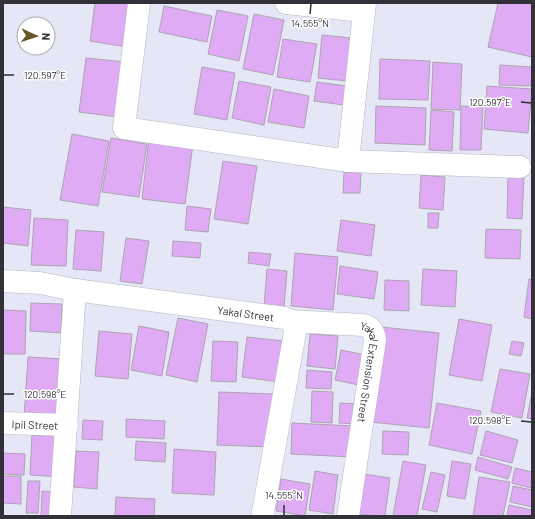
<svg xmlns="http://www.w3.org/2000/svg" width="535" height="519" viewBox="0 0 535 519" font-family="Barlow,sans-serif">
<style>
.building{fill:#e0abf5;stroke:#ada4b1}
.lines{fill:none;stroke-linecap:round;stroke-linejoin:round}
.minor-casing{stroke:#b5b6c5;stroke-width:23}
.tertiary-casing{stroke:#b5b6c5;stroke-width:23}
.minor{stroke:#fff;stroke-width:22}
.tertiary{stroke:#fff;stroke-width:22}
.ticks{fill:none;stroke:#313137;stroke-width:1.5}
.labels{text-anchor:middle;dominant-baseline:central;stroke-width:3;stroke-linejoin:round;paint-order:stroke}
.street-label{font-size:11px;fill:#313137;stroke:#fff}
.ticks-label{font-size:10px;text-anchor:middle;fill:#313137;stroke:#fff;stroke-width:3;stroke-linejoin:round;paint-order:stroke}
</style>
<rect width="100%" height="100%" fill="#e5e6f6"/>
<path class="building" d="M95,3H132L126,47L90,41Z
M498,3H532V57L488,47Z
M164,6L212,16L207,42L159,32Z
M217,10L248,16L239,61L208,54Z
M254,14L284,20L273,75L243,69Z
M322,35L351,38L347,81L318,78Z
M283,39L317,44L310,82L277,77Z
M86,58L125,62L118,117L79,112Z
M380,59L430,61L428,100L379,99Z
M433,62L462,64L460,110L431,109Z
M500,65L532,67L531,86L499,85Z
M202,67L235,73L227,120L194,114Z
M239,81L271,87L264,125L232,118Z
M317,82L347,86L344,105L314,101Z
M487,86L532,89L528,133L484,129Z
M274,89L309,96L304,128L268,122Z
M376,106L426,108L425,145L375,143Z
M461,106L483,107L481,150H460Z
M431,110L454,112L452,151L429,150Z
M72,134L109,141L98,206L60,200Z
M111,138L147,144L139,197L102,192Z
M149,138L193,144L185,204L142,199Z
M223,161L257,166L248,224L214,219Z
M344,172L361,173L360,193H343Z
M421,175L445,177L443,210L419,208Z
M508,177H524L522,219L507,218Z
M187,206L211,209L208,232L185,230Z
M3,207L31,210L28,246L3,243Z
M428,213H439L438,228H428Z
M34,218L68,220L66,266L31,265Z
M341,220L375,225L371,256L337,251Z
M486,229L521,230L520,259L485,258Z
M76,230L104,232L101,271L73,269Z
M126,238L149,241L142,284L120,281Z
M173,241L201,243L200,258L172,256Z
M249,252L271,254L269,266L248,263Z
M295,253L338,257L333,310L291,306Z
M340,266L378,272L374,299L337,294Z
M267,269L287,271L284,308L264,307Z
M423,269L457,271L455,307L421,305Z
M529,279L532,280V319L524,317Z
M385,280L409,281V311L384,310Z
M31,303L62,304L61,333L30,331Z
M3,310L26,311L25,354H3Z
M178,318L208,324L197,382L166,375Z
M459,319L492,325L482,381L449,375Z
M139,326L169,332L162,376L131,370Z
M381,327L439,333L429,428L371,422Z
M99,331L132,334L128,379L95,376Z
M310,334L338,336L335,369L307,366Z
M247,337L284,341L279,382L242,377Z
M213,341L238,342L236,382L211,381Z
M512,341L524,343L521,356L509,354Z
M341,350L365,355L359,385L335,380Z
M28,357L65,359L62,419L24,417Z
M500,369L530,374L522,418L491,412Z
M307,370L332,372L331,389L306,388Z
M312,391L333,392L332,423L311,422Z
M219,392L274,394L272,447L217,445Z
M532,393V419L527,418Z
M340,403L358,404L356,424L339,423Z
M437,403L481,411L472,454L429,445Z
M126,419L165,421L164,439L126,437Z
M83,420L103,421L102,440L82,439Z
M292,423L355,426L353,457L291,454Z
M383,431L409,432L408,455L382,454Z
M486,431L518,440L512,463L480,455Z
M32,435L64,436L62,477L30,475Z
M136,441L166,443L165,462L135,460Z
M174,449L216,452L214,495L172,493Z
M76,451L99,452L97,489L74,487Z
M3,453L25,454L24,475L3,474Z
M478,457L512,467L508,479L475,470Z
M403,461L426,465L417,516H393Z
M452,461L471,464L465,499L447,496Z
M515,468L532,472L531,488L512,483Z
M315,471L338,475L333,514L309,510Z
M431,472L445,475L437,512L422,509Z
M358,473L390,478L385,516H374L353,513Z
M3,476H21V504L3,503Z
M479,477L510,482L503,516H473Z
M281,479L310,484L305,516L276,511Z
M28,481H40L38,513H26Z
M513,486L532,490V507L510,502Z
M42,491L57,492L55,516H41Z
M116,497L155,499L154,516H115Z
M509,505L532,510L531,516H507Z"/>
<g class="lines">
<g class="minor-casing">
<g id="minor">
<path d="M139,3L124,128L348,161L365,3"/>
<path d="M286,3L363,11"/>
<path d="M348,161L520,167"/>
<path id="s1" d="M3,423L67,425"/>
<path d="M60,516L75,290"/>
</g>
</g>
<g class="tertiary-casing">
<g id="tertiary">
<path id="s2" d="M3,281L40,283L75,290L285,318C292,321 294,324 295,332L263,512L264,516"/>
<path id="s3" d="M290,321L363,325C371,327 374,331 375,340L348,516"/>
</g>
</g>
<use href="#minor" class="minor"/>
<use href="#tertiary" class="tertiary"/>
</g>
<path class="ticks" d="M310,14L311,4M4,75H14M521,102L531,103M4,394H14M521,421L531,422M284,515V505"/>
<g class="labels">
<g class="street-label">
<text stroke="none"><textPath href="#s2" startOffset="245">Yakal Street</textPath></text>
<text stroke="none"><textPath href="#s3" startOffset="124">Yakal Extension Street</textPath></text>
<text stroke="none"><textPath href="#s1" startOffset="32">Ipil Street</textPath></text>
</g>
</g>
<g class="ticks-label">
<text x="310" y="27">14.555°N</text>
<text x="45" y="79">120.597°E</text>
<text x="490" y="106">120.597°E</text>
<text x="45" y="398">120.598°E</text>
<text x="490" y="424">120.598°E</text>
<text x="284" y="499">14.555°N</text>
</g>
<rect width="535" height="519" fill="none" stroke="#313137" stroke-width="8"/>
<g transform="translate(36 36) rotate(93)"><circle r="19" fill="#ffffff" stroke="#adadaf"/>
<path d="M0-3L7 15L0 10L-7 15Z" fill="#665623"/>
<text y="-6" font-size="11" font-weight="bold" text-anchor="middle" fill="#313137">N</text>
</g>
</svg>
